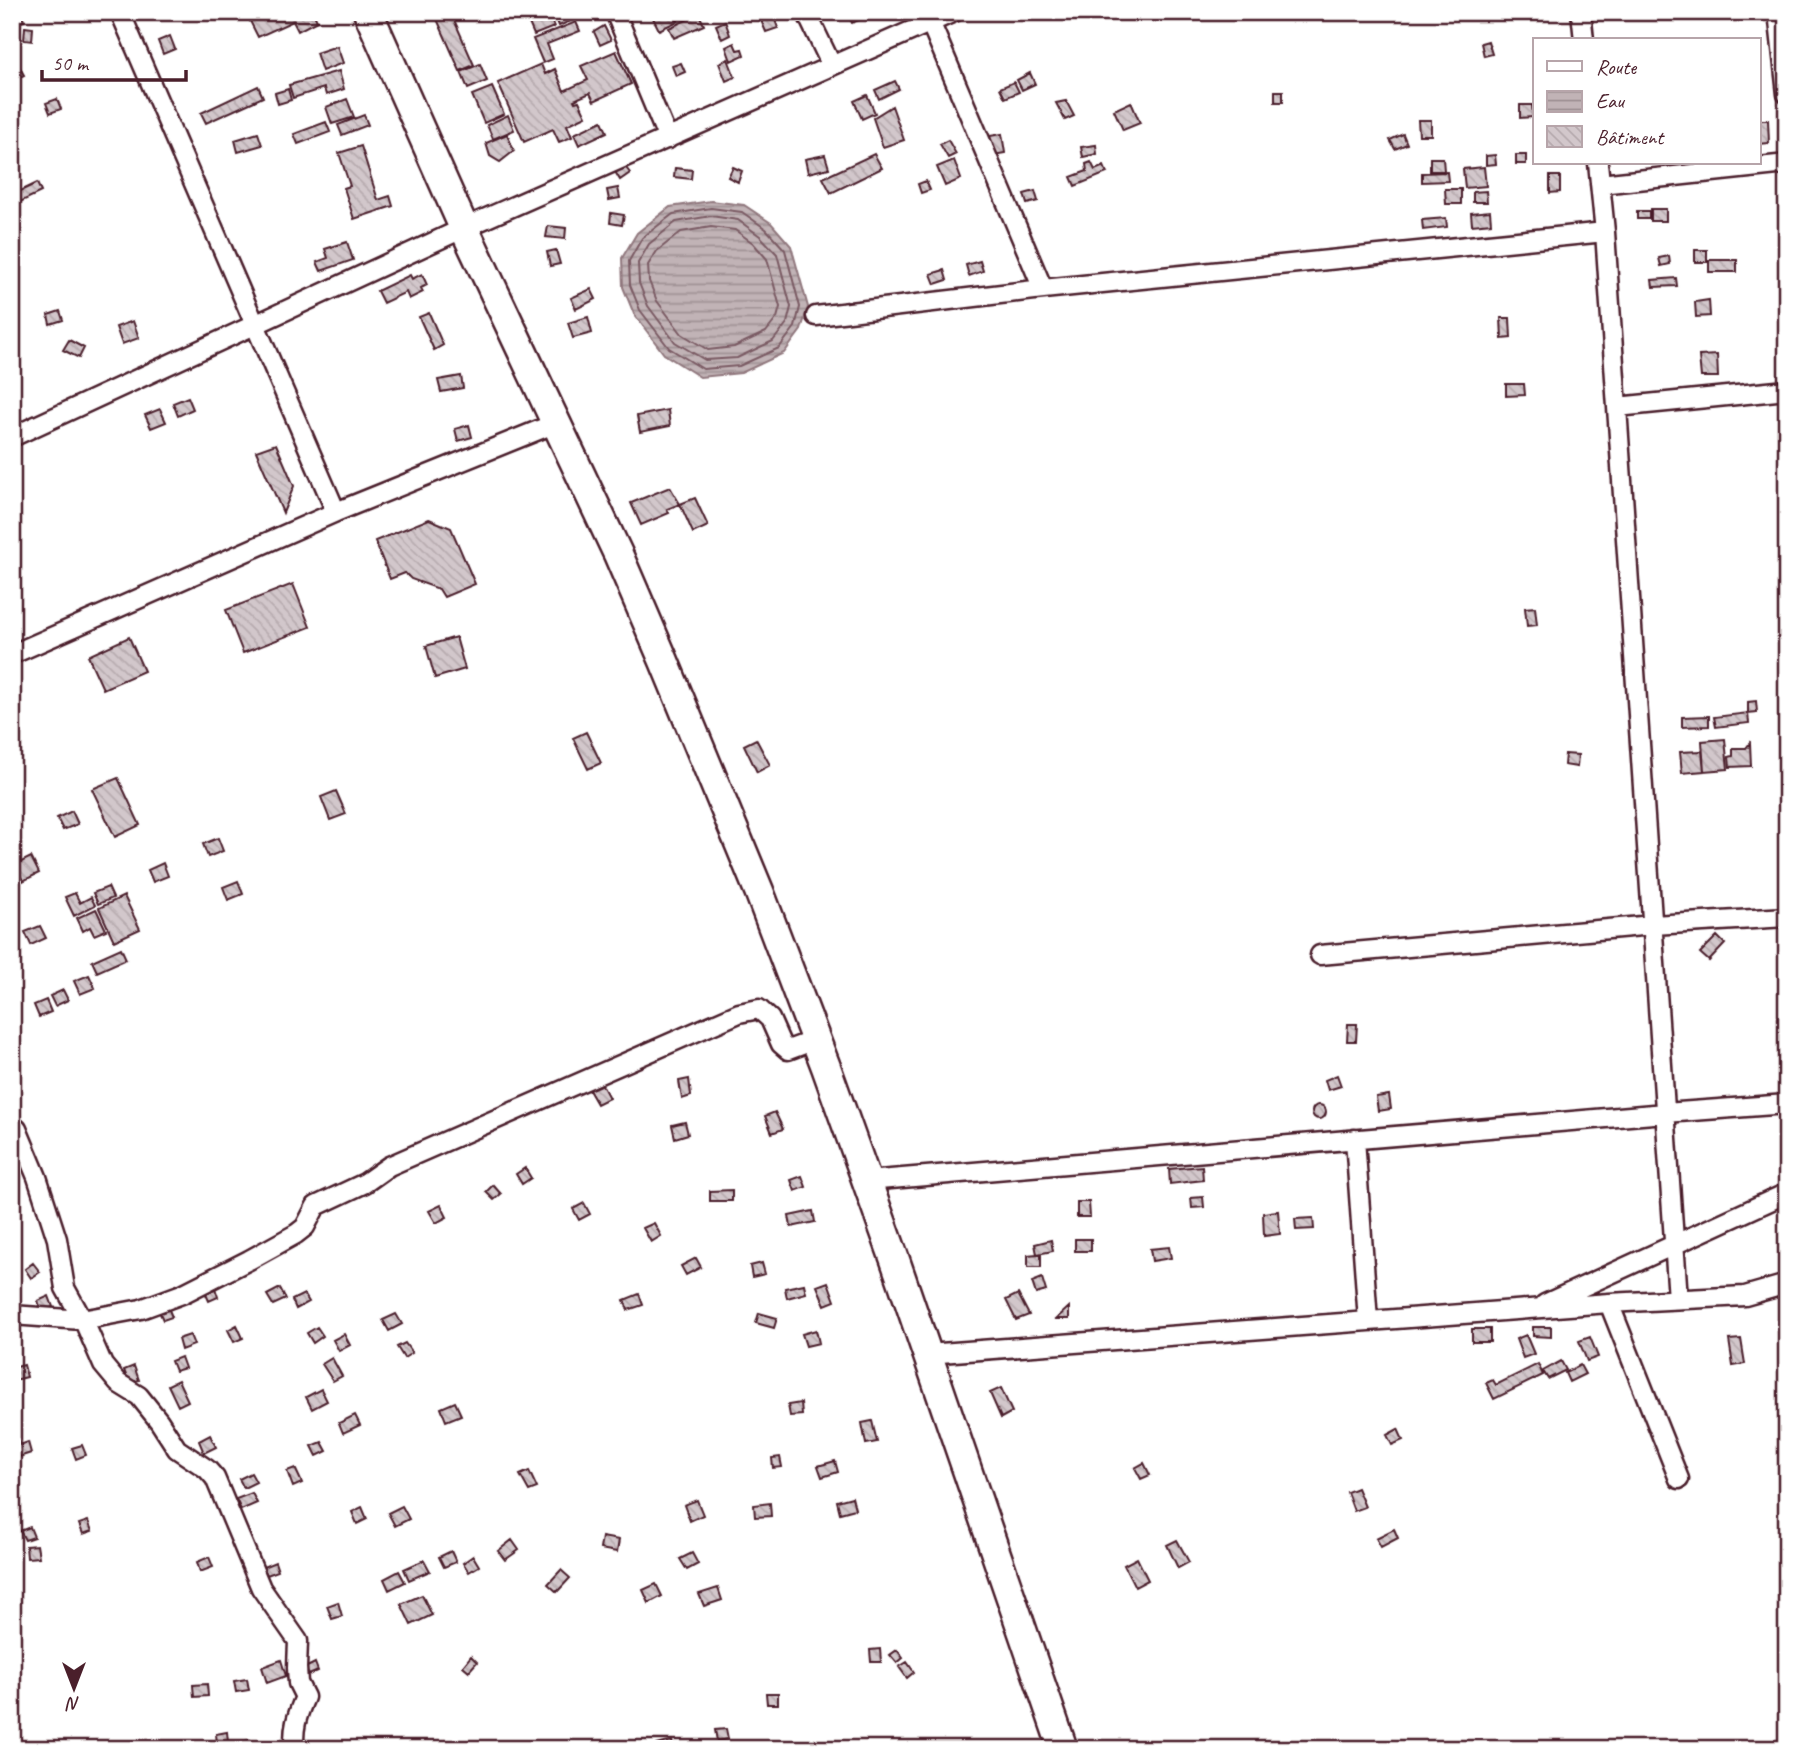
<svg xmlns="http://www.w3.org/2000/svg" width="1799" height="1761" viewBox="0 0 1799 1761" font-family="Caveat,sans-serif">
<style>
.water{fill:url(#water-rules);stroke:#91787e;stroke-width:2}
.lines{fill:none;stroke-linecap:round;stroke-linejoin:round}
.shore{stroke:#7a5a63;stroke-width:2}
.building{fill:url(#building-back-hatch);stroke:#4a1f2b;stroke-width:2}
.minor-casing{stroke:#4a1f2b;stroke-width:23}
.primary-casing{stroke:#4a1f2b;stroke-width:33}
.minor{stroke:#fff;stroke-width:18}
.primary{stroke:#fff;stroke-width:28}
</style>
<defs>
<pattern id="water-rules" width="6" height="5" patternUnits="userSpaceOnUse" patternTransform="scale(1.75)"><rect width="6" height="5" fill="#c1b3b6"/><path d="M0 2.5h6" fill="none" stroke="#9f9194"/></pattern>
<pattern id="building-back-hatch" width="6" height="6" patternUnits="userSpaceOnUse" patternTransform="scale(1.75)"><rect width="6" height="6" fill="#d2c7cb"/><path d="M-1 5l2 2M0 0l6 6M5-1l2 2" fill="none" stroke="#b6aaae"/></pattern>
</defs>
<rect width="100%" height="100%" fill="#fff"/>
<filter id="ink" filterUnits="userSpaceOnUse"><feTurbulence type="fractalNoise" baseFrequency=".0143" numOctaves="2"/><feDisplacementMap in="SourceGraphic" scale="14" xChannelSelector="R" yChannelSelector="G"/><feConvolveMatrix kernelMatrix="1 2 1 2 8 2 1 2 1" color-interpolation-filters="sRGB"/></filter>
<g filter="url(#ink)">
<path class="water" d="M711,201L744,205L771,223L791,246L808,307L801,330L784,353L741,373L700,377L664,354L634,314L623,287L622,258L637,233L670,207Z"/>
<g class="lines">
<path class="shore" d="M711,208L742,212L766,229L785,250L800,307L795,327L779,348L739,366L703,369L669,348L640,310L630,285L629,261L642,238L673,214Z
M711,216L738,220L760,236L777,254L791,307L787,323L773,341L737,358L705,360L675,342L648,306L639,283L638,263L649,244L676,222Z
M711,227L735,230L753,243L767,259L780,307L777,318L766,332L734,347L708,350L682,334L657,301L649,281L648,265L657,251L681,232Z"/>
</g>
<path class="building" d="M12,12H21L24,21L16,23Z
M156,12H178L159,19Z
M259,12H313L317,21L298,31L293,21L258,37L248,17Z
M553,12H591L559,26Z
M650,12H674L678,21L659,30Z
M753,12H772L778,28L766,32L760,18L756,19Z
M852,12H860L863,18L852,23L848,14Z
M451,13L474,65L460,71L437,19Z
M548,13L554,27L534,35L528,21Z
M699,14L704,25L674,38L669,28Z
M725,21L730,35L722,39L716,25Z
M576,22L580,31L547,44L553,59L543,63L533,39Z
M604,26L611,40L600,45L594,32Z
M25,27L33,28L32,41L24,40Z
M170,36L175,49L163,54L158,41Z
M1488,41L1492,54L1484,56L1481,43Z
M734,43L737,50L742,49L744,55L731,61L726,47Z
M337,46L343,63L322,71L316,53Z
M616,51L631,84L594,101L590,93L574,100L575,102L579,101L586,116L567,125L572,137L559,142L553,129L524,142L498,83L541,64L545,74L555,69L564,91L588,80L581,66Z
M728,59L735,77L726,81L719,63Z
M681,63L685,72L676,76L672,66Z
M18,64L24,75L12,81V67Z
M480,64L487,81L468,89L461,72Z
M339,71L344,89L326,95L324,88L293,98L289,85Z
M1030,73L1035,84L1022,90L1017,80Z
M895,81L899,89L879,99L875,90Z
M1014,82L1019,92L1005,98L1000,88Z
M258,86L263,97L206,123L201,113Z
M492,87L504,114L484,123L472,95Z
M288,89L291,100L278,104L275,93Z
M1275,91H1283V102H1275Z
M867,95L875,113L862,119L854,101Z
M57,99L61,109L50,113L46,103Z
M347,99L354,117L332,124L326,107Z
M1066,101L1074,116L1065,120L1056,103Z
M1131,102L1140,123L1123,130L1114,110Z
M1520,105H1532L1533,117L1520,118Z
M892,106L904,140L883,147L873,118Z
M364,115L368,125L342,135L338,125Z
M508,115L514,130L493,139L487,125Z
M1418,120H1431V135H1419Z
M1759,120H1768L1769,143L1759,144Z
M602,121L607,132L579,145L574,134Z
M326,122L330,132L298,144L294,134Z
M258,133L262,145L238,152L235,140Z
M507,134L514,151L500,162L490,156L486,143Z
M1002,134L1005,153L993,155L990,136Z
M1403,134L1407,144L1395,149L1390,140Z
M948,140L956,154L948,158L940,144Z
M1096,145L1097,154L1083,157L1081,147Z
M361,146L378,200L390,196L393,206L354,219L344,188L350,186L339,153Z
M874,154L882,168L831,193L823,178Z
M825,155L829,168L808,173L805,159Z
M1495,155L1496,164L1486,165V156Z
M1516,155H1526V164H1516Z
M1430,158H1443L1444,171H1430Z
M954,160L961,179L945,186L937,167Z
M1091,162L1095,170L1104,166L1107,173L1075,186L1071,177L1087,171L1086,164Z
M623,164L630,173L620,180L614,170Z
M733,167L742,171L738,182L728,177Z
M1484,167L1486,186L1465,188L1463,169Z
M675,168L692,170L691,179L674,177Z
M1447,172L1448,181L1422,182V173Z
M1550,176H1560V192L1550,193Z
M926,181L930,190L921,193L918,184Z
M37,183L41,192L16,204L12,195Z
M618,188L620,198L609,200L607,190Z
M1445,189H1461V204H1446Z
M1035,191L1038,201L1027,204L1024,194Z
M1486,191L1487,202H1473V192Z
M1651,209H1666V221H1651Z
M1490,211L1491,223L1472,225L1471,213Z
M1637,211H1649V219H1637Z
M611,213L624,215L622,225L610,223Z
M1446,218L1447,227L1423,230L1422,220Z
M548,226L566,228L565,239L546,237Z
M347,242L353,260L321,271L317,262L328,258L325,249Z
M556,250L560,264L550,266L547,252Z
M1695,250H1707V262H1695Z
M1669,256L1670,264L1661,266L1659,258Z
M1709,260H1737V272H1709Z
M980,261L983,271L969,276L966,265Z
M944,270L947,280L935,284L931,274Z
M422,274L427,285L421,288L423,292L409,299L406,292L383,303L377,291L410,275L412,279Z
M1676,278L1677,286L1653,287L1652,280Z
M591,289L596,299L576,309L571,298Z
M1709,300L1710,316L1696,317L1695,302Z
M60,311L63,320L50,324L48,315Z
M429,313L443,345L434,350L419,317Z
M588,317L592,333L573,338L568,323Z
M1501,318H1510L1511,338L1502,339Z
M133,321L139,338L122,344L116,327Z
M69,340L84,348L79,358L63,350Z
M1717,355L1718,377H1701L1699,356Z
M461,376L463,388L441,392L438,380Z
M1506,384H1524L1525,395L1506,396Z
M188,397L193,409L178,416L173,403Z
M160,409L166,422L151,428L145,415Z
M668,410L670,426L640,432L637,416Z
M469,425L472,437L458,441L455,429Z
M276,444L294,486L283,513L256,451Z
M670,487L680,504L667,509L669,513L641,525L631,503Z
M695,498L708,526L693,533L680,504Z
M429,519L451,528L475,584L444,597L439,589L411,579L405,573L390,579L375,541Z
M293,584L310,627L243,653L226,610Z
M1535,607L1537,625L1527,626L1525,608Z
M129,637L144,671L103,689L88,656Z
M456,637L465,669L435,678L426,646Z
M1756,701L1757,712L1748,713V702Z
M1748,713L1749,723L1716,727L1714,717Z
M1709,716V726L1682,727V717Z
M586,732L601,763L588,769L573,738Z
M756,739L770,765L757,772L744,745Z
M1725,739L1728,769L1704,771L1702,741Z
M1750,743L1751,766L1730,767L1729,757L1733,756V748H1746Z
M1702,751L1704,771L1682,773L1680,752Z
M1565,754L1578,755L1577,767L1564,765Z
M118,778L140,825L115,837L92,789Z
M336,791L346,814L330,820L321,797Z
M72,811L78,824L63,830L57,818Z
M218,838L223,851L208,857L203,844Z
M31,857L39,873L23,881L15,865Z
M163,863L168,876L153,882L148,870Z
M238,881L243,894L228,900L223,887Z
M108,887L113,898L98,904L93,893Z
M75,893L80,903L91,897L95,905L74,916L65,897Z
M124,896L140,929L114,941L99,908Z
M96,909L106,930L94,935L90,927L83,931L77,918Z
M40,926L46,938L31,945L25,932Z
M1717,936L1725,944L1709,961L1700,953Z
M121,948L126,959L97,972L92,961Z
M89,975L95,988L80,994L74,981Z
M63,990L68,1000L55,1006L50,996Z
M46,1000L51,1012L39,1017L34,1005Z
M1348,1024H1357L1356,1041H1347Z
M1337,1075L1341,1086L1328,1090L1325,1080Z
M689,1079L691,1096L682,1099L679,1081Z
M601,1083L609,1098L597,1104L589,1090Z
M1389,1095L1391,1109L1378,1111L1376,1097Z
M1312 1112a7 7 0 1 1 14 0a7 7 0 1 1-14 0Z
M775,1112L783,1129L772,1133L765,1116Z
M685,1122L688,1134L675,1138L672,1125Z
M1202,1166L1203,1180L1170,1184L1169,1169Z
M525,1168L531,1178L522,1184L516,1174Z
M802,1176L806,1187L795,1191L791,1180Z
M493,1185L501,1194L494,1200L486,1192Z
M732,1190V1201H710V1191Z
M1203,1197L1204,1207L1192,1208L1191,1198Z
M1077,1202H1089L1090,1217H1077Z
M584,1203L590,1214L579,1220L573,1209Z
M441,1205L447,1217L436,1223L429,1211Z
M813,1211L815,1222L791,1227L789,1216Z
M1278,1211L1280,1234L1264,1236L1263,1213Z
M1313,1218L1314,1229L1296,1230L1295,1219Z
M654,1223L661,1236L651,1242L643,1228Z
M1075,1239H1091V1251H1075Z
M1051,1240L1053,1251L1037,1254L1035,1244Z
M1169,1247L1171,1258L1152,1261L1150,1249Z
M1037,1254L1041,1255V1267H1028V1255Z
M696,1258L701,1267L686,1275L681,1266Z
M33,1263L40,1272L31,1278L25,1269Z
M762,1263L765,1274L752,1277L750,1266Z
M1042,1278L1046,1291L1036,1294L1032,1282Z
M828,1282L835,1301L825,1305L817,1286Z
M804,1284L806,1293L787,1298L785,1288Z
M215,1288L218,1297L209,1301L205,1292Z
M280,1288L286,1299L273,1305L267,1295Z
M304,1294L309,1302L296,1309L292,1300Z
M639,1294L643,1305L628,1310L624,1300Z
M1018,1294L1029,1315L1016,1320L1006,1300Z
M49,1296L53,1307L42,1311L38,1301Z
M167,1305L172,1317L163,1320L158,1309Z
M1069,1307V1319H1056Z
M759,1313L777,1318L774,1328L756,1323Z
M396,1314L402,1324L389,1331L383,1320Z
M237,1325L243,1338L234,1342L228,1330Z
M317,1327L323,1336L313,1343L307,1333Z
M1533,1327H1551V1337L1533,1336Z
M1472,1329H1490V1342H1472Z
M816,1330L819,1343L806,1346L802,1334Z
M344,1334L350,1345L339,1351L333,1340Z
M190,1335L194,1345L181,1350L178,1339Z
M1526,1335L1534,1354L1523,1358L1516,1339Z
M1590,1337L1598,1357L1587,1361L1579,1341Z
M1741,1339L1745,1364L1733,1366L1729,1340Z
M405,1343L412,1353L404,1358L397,1347Z
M181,1357L185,1368L175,1371L171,1361Z
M332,1358L342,1376L333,1381L322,1364Z
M1561,1361L1566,1370L1548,1379L1543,1371Z
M1538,1364L1543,1375L1494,1399L1486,1383L1493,1380L1496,1385Z
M24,1365L27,1377L15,1380L12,1368Z
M1580,1365L1585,1374L1569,1382L1565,1373Z
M134,1366L139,1380L129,1383L124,1370Z
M178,1380L188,1401L178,1406L168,1385Z
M1001,1388L1012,1412L1001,1418L990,1393Z
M321,1389L327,1401L312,1409L306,1397Z
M455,1402L461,1415L446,1421L441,1408Z
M801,1403L802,1415L790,1416L788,1405Z
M355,1415L360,1425L343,1433L339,1423Z
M872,1421L877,1442L866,1444L862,1423Z
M1398,1429L1403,1440L1392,1445L1387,1435Z
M210,1435L216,1447L204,1453L199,1441Z
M19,1440L20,1445L28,1442L31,1453L13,1459L12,1442Z
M322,1442L327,1451L317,1456L312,1446Z
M82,1445L86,1455L76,1459L72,1448Z
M780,1457L782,1467L773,1468L772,1458Z
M835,1461L838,1472L822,1477L818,1466Z
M1144,1463L1150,1475L1141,1479L1135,1468Z
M295,1468L302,1483L293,1487L287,1471Z
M529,1471L537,1488L529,1491L520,1475Z
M251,1473L256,1482L244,1488L239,1479Z
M1357,1488L1365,1507L1354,1511L1347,1492Z
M252,1493L257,1503L241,1510L236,1499Z
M852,1497L855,1509L840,1513L837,1501Z
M697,1500L703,1515L690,1521L684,1505Z
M770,1503L771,1516L755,1517L754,1505Z
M402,1506L409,1519L395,1526L388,1513Z
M362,1507L367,1519L357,1524L352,1512Z
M88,1521L92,1531L83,1534L79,1524Z
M30,1527L34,1537L25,1540L20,1531Z
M1394,1529L1398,1538L1381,1547L1376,1538Z
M602,1537L619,1540L617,1552L600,1549Z
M512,1540L519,1550L505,1560L498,1551Z
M1177,1540L1189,1562L1178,1568L1167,1545Z
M37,1545L39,1557L27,1558L26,1546Z
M451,1551L456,1562L444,1567L439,1557Z
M692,1553L698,1564L687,1570L680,1559Z
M473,1556L479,1566L469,1572L463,1563Z
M209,1557L213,1567L200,1572L197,1562Z
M1137,1558L1148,1580L1135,1587L1124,1565Z
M424,1560L430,1571L409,1580L404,1569Z
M275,1562L278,1571L267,1575L263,1567Z
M561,1570L570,1578L557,1592L548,1584Z
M399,1571L405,1582L389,1590L384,1579Z
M656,1584L662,1596L649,1603L643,1590Z
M718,1588L722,1600L704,1606L699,1594Z
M422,1595L432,1615L411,1625L401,1604Z
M338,1602L342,1616L332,1619L327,1606Z
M880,1649L881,1662H871L870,1650Z
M897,1650L903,1658L897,1663L890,1655Z
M471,1656L477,1662L469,1671L463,1666Z
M281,1660L286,1676L267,1683L262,1667Z
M907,1662L914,1672L907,1678L899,1667Z
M315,1663L318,1671L309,1675L305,1668Z
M247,1679L249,1690L236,1692L234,1681Z
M207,1684L208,1696L194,1697L193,1685Z
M766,1693H778V1704H767Z
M726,1729L728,1739L717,1741L715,1730Z
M227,1732L228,1742L217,1743L216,1734Z
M250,1740L252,1749H242L240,1742Z
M672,1741L674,1749H658L657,1745Z"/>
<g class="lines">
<g class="minor-casing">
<path id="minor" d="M120,12L336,512
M615,12L668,139
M806,12L832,66
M926,12L1043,289
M1581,12L1584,40
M1778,12L1787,94
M1598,163L1605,232L1678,1299
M1600,184L1787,164
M816,316L1043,289L1605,232
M1617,407L1787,390
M12,437L464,228L954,12
M13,654L336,512L556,423
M1320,955L1653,925L1787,917
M17,1129L37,1177L57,1239L65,1288L86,1326L103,1365L118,1383L139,1396L159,1421L177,1449L207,1469L215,1478L261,1588L298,1641L297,1668L298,1683L305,1697C297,1715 292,1730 295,1749
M1355,1139L1368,1321
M867,1181L1665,1113L1787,1104
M1609,1303L1679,1479
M1545,1304L1787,1193
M12,1315L82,1320L141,1309L182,1294L249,1260L296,1234L305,1227L316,1206L365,1183L389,1166L739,1013L759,1009L770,1019L781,1044L788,1050L815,1040
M927,1354L1609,1303L1745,1296L1787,1284"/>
</g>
<g class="primary-casing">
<path id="primary" d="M368,12L464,228L618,554L664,661L759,891L826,1067L895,1260L1063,1749"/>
</g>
<use href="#minor" class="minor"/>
<use href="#primary" class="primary"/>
</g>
</g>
<rect width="1799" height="1761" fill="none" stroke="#fff" stroke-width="42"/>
<rect x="21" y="21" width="1757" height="1719" fill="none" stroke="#4a1f2b" stroke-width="2.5" filter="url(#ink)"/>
<rect x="1533" y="38" width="228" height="126" fill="#ffffff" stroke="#b7a5aa" stroke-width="2"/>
<rect x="1547" y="61" width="35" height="10" fill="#ffffff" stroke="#b7a5aa" stroke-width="2"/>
<text x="1596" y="74" font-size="21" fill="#4a1f2b">Route</text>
<rect x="1547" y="91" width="35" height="21" fill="url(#water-rules)" stroke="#b7a5aa" stroke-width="2"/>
<text x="1596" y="108" font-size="21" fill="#4a1f2b">Eau</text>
<rect x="1547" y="126" width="35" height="21" fill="url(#building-back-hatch)" stroke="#b7a5aa" stroke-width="2"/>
<text x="1596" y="144" font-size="21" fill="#4a1f2b">Bâtiment</text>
<g transform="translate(74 1688) rotate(180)" stroke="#ffffff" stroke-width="5" paint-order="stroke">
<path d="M0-5L12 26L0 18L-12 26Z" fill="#4a1f2b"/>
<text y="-10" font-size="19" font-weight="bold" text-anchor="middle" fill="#4a1f2b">N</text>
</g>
<path d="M42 70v10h144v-10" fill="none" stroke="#4a1f2b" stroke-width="3.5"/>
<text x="52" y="70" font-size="21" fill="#4a1f2b" stroke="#ffffff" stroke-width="5" paint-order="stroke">50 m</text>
</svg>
